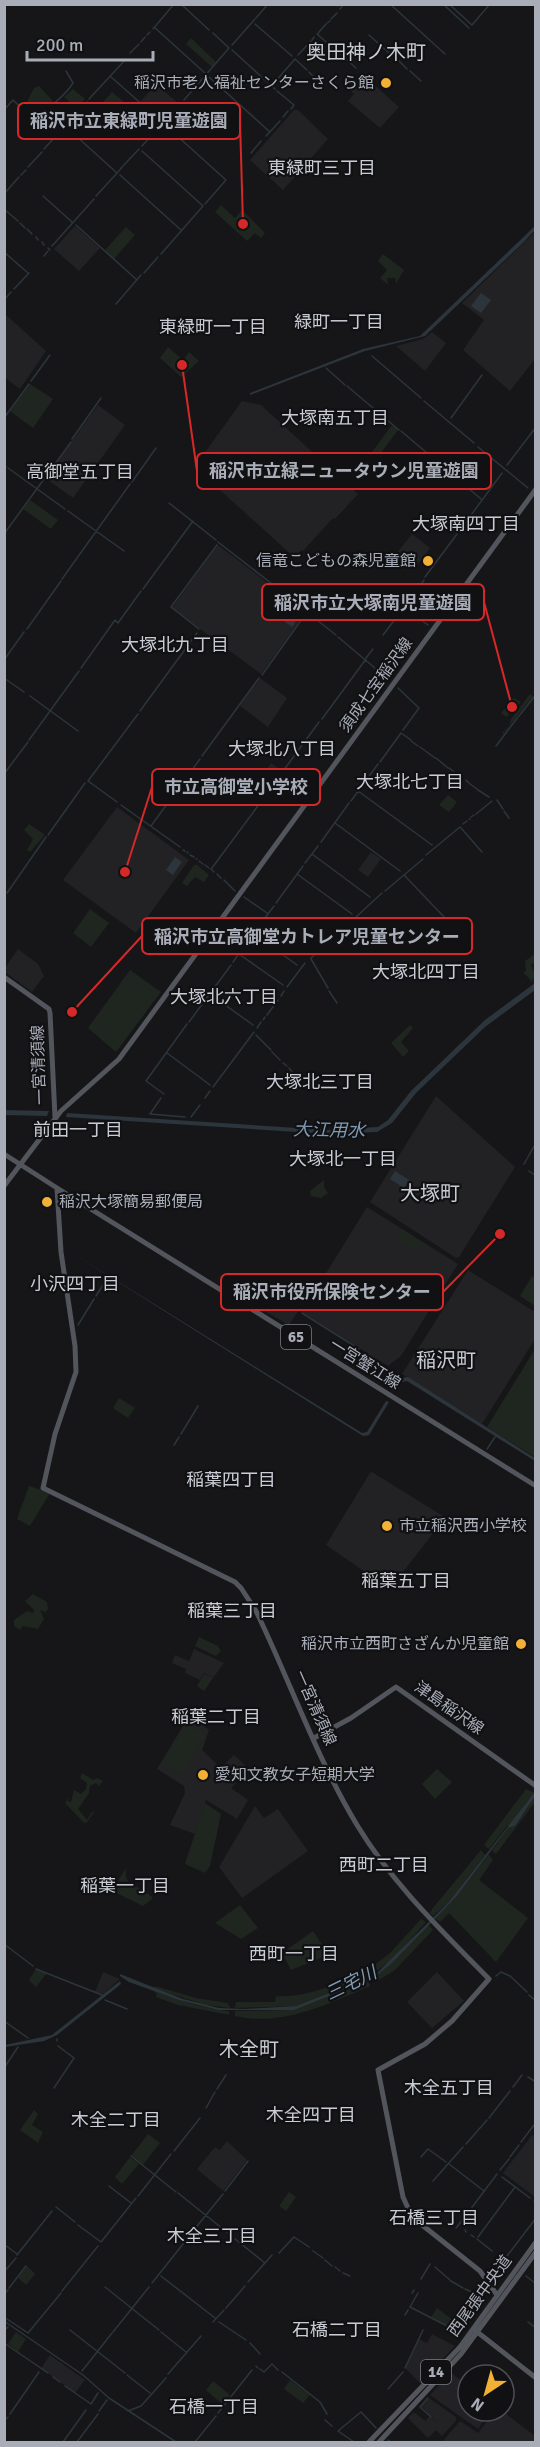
<svg xmlns="http://www.w3.org/2000/svg" width="540" height="2447" viewBox="0 0 540 2447" font-family="Signika,'Noto Sans JP',sans-serif">
<style>
.built{fill:#222225}
.green{fill:#1e261f}
.water{fill:#2c353c}
.lines{fill:none;stroke-linecap:round;stroke-linejoin:round}
.stream{stroke:#2c353c;stroke-width:1.5}
.major{stroke:#53555c;stroke-width:5}
.poi-dot{fill:#f2b134;stroke:#111113;stroke-width:2}
.labels{text-anchor:middle;dominant-baseline:central;stroke-width:4.5;stroke-linejoin:round;paint-order:stroke}
.shield{fill:#111113;stroke:#7b7e86;stroke-width:1.5}
.shield-label{font-size:15px;font-weight:bold;fill:#a8adb8}
.poi-label{font-size:16px;fill:#a8adb8;stroke:#111113;text-anchor:end}
.street-label{font-size:16px;fill:#a8adb8;stroke:#111113}
.neighbourhood-label{font-size:18px;fill:#c9ccd4;stroke:#111113}
.water-label{font-size:18px;font-style:italic;fill:#7f9bb3;stroke:#111113}
.quarter-label{font-size:20px;fill:#c9ccd4;stroke:#111113}
.leader{fill:none;stroke:#d62828;stroke-width:2}
.callout-dot{fill:#d62828;stroke:#111113;stroke-width:2}
.callout{fill:#111113;stroke:#d62828;stroke-width:2}
.callout-label{font-size:18px;text-anchor:middle;font-weight:bold;fill:#a8adb8}
</style>
<rect width="100%" height="100%" fill="#161618"/>
<path class="built" d="M362,74L399,107L380,128L348,101L354,94L349,89Z
M156,84L179,104L162,122L140,102Z
M294,110H298L328,139L283,190L250,160Z
M75,226L100,248L79,271L54,249Z
M535,232V359L510,391L463,350L484,320L462,303Z
M5,314L46,351L20,389L5,378Z
M432,332L446,343L425,371L396,346L423,339Z
M242,401L261,405L358,494L335,519L333,518L303,551L301,550L294,557L200,472L198,462Z
M98,405L125,425L73,498L45,478Z
M412,534L430,548L414,569L396,554Z
M218,545L306,612L261,674L172,608Z
M260,678L287,698L268,727L240,706Z
M271,763L282,771L261,800L251,792Z
M117,807L189,860L136,933L63,880Z
M371,852L381,859L368,877L358,870Z
M18,949L38,964L44,976L32,992L5,972V968Z
M436,1096L515,1167L459,1257L456,1258L370,1202Z
M367,1207L458,1264L401,1356L388,1366L302,1312Z
M468,1270L535,1312V1339L482,1424L402,1374Z
M269,1292L299,1310L289,1325L259,1308Z
M372,1472L443,1516L431,1536L388,1591L371,1576L326,1545L370,1473Z
M194,1649L224,1663L213,1678L204,1673L200,1680L185,1673L186,1669L172,1663L175,1655L189,1661Z
M190,1714L209,1730L202,1750L221,1768L234,1755L247,1767L234,1780L236,1783L231,1788L248,1800L237,1819L206,1800L195,1834L170,1825L185,1793L184,1786L157,1769Z
M255,1806L264,1818L278,1809L308,1851L242,1898L219,1867Z
M103,1972L120,1979L103,1994L95,1992Z
M437,1972L464,2001L432,2028L407,2002Z
M532,2135L535,2138V2197L503,2173Z
M227,2141L247,2160L223,2191L197,2169L215,2147L220,2150Z
M432,2334L455,2346L420,2383L405,2368L419,2339L427,2343Z
M50,2355L85,2380L75,2393L41,2368Z
M451,2373L468,2385V2411H491L478,2429L430,2395Z
M429,2398L456,2417V2421L442,2436L436,2430L428,2438L408,2418L414,2412L425,2421L430,2416L438,2423L421,2406Z
M495,2411H502L535,2436V2442H442L460,2421L478,2433Z"/>
<path class="green" d="M191,38L216,62L212,67L186,44Z
M39,86L53,101L36,114L28,106L27,102L34,88Z
M73,89L85,99L76,108L64,97Z
M112,92L130,107L115,124L109,118L113,113L102,103Z
M221,205L235,218L242,210L265,233L261,238L255,233L247,241L215,212Z
M126,227L135,235L114,259L105,250Z
M383,254L404,270L396,284L395,278H387L388,285L380,278L387,270L378,261Z
M168,347L183,360L189,352L199,361L181,377L160,358Z
M30,384L53,399L33,428L10,411Z
M392,425L398,430L378,457L372,452Z
M30,500L58,520L51,529L23,509Z
M530,694L533,696L503,734L502,733L509,726L511,719Z
M514,698L521,702L506,717L501,713Z
M448,795L457,802L449,812L439,805Z
M29,824L45,835L30,852L27,850L33,839L24,830Z
M194,865H197L209,875L204,882L195,877L187,886L182,883Z
M90,909L109,923L91,947L73,933Z
M535,954V962L531,965L535,975L532,982L523,972L526,971L525,961Z
M130,970L161,992L116,1052L88,1028Z
M410,1025L413,1028L401,1042L409,1051L403,1057L391,1043Z
M324,1180V1187L328,1193L321,1198L311,1196L310,1191Z
M402,1229L422,1242L416,1252L395,1239Z
M532,1276L535,1278V1306L520,1296Z
M535,1349V1457L487,1427Z
M119,1398L135,1408L128,1418L113,1408Z
M29,1486L50,1493L30,1526L17,1519Z
M33,1594L47,1602L48,1609L45,1612L40,1610L44,1619L38,1629L23,1626L20,1630L14,1626V1620L27,1611L33,1613L34,1610L25,1601Z
M199,1637L218,1646L221,1651L216,1656L195,1646Z
M204,1674L213,1678L204,1691L197,1686Z
M186,1723L205,1735L181,1775L162,1763Z
M437,1769L452,1782L435,1799L422,1784Z
M82,1773L93,1780L97,1778L103,1781L99,1786L96,1783L90,1786L89,1793L78,1809L87,1820L91,1813L95,1811L87,1822L84,1823L65,1803L70,1796L68,1801L71,1802L74,1790L81,1794L86,1789L87,1783L80,1778Z
M526,1789L535,1793L513,1823L507,1826L489,1849L484,1845Z
M535,1796V1802L496,1854L492,1851L493,1849L508,1828L515,1826Z
M205,1803L221,1814L210,1866L205,1873L185,1864Z
M481,1850L485,1855L447,1904L433,1916L430,1913L432,1909Z
M489,1854L493,1860L479,1880L528,1918L496,1962L449,1913L440,1922L434,1918L457,1896Z
M126,1868C127,1871 125,1874 126,1877C127,1884 147,1891 153,1898L143,1906L112,1891Z
M240,1905L258,1928L241,1939L215,1923Z
M421,1919L426,1922L394,1958L373,1974L372,1967L390,1953Z
M428,1924L433,1930L395,1970L376,1982L374,1978L399,1956Z
M313,1931L329,1955L291,1970L282,1953Z
M36,1969L47,1973L36,1987L29,1980Z
M365,1971L368,1977L366,1978L296,2006L235,2008L236,2002H275L276,1996C308,1998 336,1984 365,1971Z
M366,1980H369L370,1986C328,2004 282,2027 235,2016V2011L291,2010Z
M155,1986L196,1998L228,2003L230,2008L206,2005L153,1988Z
M152,1990C177,1999 203,2009 229,2011V2015L178,2005L156,1997L157,1994Z
M34,2110L38,2114L32,2125L43,2132L38,2143L20,2130Z
M148,2134L160,2143L143,2165L131,2156Z
M130,2157L139,2164L122,2184L115,2177Z
M289,2192L296,2197L286,2211L279,2206Z
M27,2266L35,2274L26,2285L18,2278Z
M437,2308L458,2324L454,2329L431,2317Z
M16,2332L26,2339L18,2352L8,2344Z
M290,2380L310,2395L303,2403L284,2389Z
M213,2381L230,2395L222,2404L206,2390Z"/>
<path class="water" d="M535,226V230L524,242L425,336L365,351L250,395V393L363,349L420,336Z
M481,293L491,300L481,313L471,306Z
M293,609L301,614L292,627L284,621Z
M175,857L182,862L173,875L166,870Z
M535,983V990L485,1027L416,1093L392,1123L377,1132L328,1134L66,1117L67,1113L328,1130L378,1127L388,1120L411,1091L485,1020Z
M4,1110L49,1111L47,1116L5,1115Z
M395,1171L409,1180L404,1188L390,1179Z
M64,1248L362,1433L367,1432L386,1401L389,1402L369,1435L363,1436Z
M408,1377L535,1458V1461L407,1381L402,1382L395,1392L392,1390L400,1378Z
M535,1792V1796L515,1826L508,1828L457,1896L393,1962L374,1978L294,2010H218L179,2000L129,1982L120,1976V1974L183,1999L219,2008L244,2009L296,2006L352,1984L377,1973L447,1904Z
M120,1981L121,1984L57,2035L44,2041L5,2047V2045L52,2035Z"/>
<g class="lines">
<path class="stream" d="M181,4L209,30
M336,4L338,6
M390,4L445,54
M443,4L469,28
M449,4L472,25L490,4
M340,9L344,4
M256,18L268,4
M331,19L337,13
M327,23L330,21
M255,24L292,56
M154,27L206,74
M153,29L174,4
M319,32L326,24
M317,34L356,68
M318,34L319,32
M147,35L150,32
M369,35L397,60
M312,40L314,37
M141,42L145,37
M232,45L255,19
M232,50L275,89
M130,53L139,44
M298,55L311,41
M295,59L307,70
M399,61L407,69
M410,71L421,81
M309,72L314,77
M110,76L163,123
M209,77L270,132
M274,83L295,59
M277,91L294,105L291,109
M89,99L126,59
M184,100L229,48L213,33
M4,110L13,100L32,118C46,110 64,97 73,83L66,71
M283,117L288,111
M165,125L226,180L205,204
M65,126L117,173
M266,136L280,121
M142,146L179,105
M44,149L87,102
M142,151L181,186
M251,153L261,141
M123,166L139,149
M28,167L42,152
M119,171L122,167
M21,175L26,170
M120,175L181,230
M4,194L19,177
M43,196L72,222
M96,196L118,172
M4,209L18,221
M20,223L25,228
M76,225L137,280
M27,229L32,234
M36,237L38,240
M42,242L44,245
M52,246L94,199
M48,248L50,250
M4,252L28,273
M161,254L203,206L182,187
M44,256L48,251
M144,273L158,257
M14,289L29,273
M4,300L11,292
M116,304L141,275
M372,356L421,398
M326,368L345,385
M31,381L50,355
M347,386L399,430
M424,401L474,443
M4,418L29,384
M451,418L482,375
M401,431L453,475
M72,439L101,398
M478,447L528,488
M507,465L536,427
M4,466L6,467
M8,468L65,509
M455,477L481,499
M132,482L156,448
M169,503L216,540
M68,511L124,551
M460,530L502,473
M4,534L71,442
M218,542L276,587
M425,577L457,534
M62,579L130,484
M371,584L385,593
M143,589L193,521
M279,590L336,635
M387,595L428,625
M404,607L424,580
M27,629L61,581
M199,629L171,607L217,545
M383,635L402,610
M338,637L388,679
M366,658L373,649
M4,660L24,632
M81,668L115,620L118,623L141,591
M262,675L307,612
M4,678L24,692
M398,688L419,708L403,730
M535,695H536
M30,696L78,731
M140,711L197,633
M519,716L534,697
M322,719L366,659
M29,740L79,671
M411,741L418,746
M496,746L518,717
M420,747L435,758
M202,756L259,678
M436,758L448,768
M380,762L401,733L411,740
M449,768L461,777
M4,774L28,742
M466,780L469,783
M470,784L477,789
M478,790L489,797
M358,791L432,845
M262,800L319,722
M497,800L503,809
M351,801L378,764
M117,802L88,781L138,714
M121,805L180,847
M504,811L509,818
M476,814L492,801
M471,817L474,815
M469,819H470
M335,823L400,871
M463,824L467,821
M151,826L200,759
M461,828L482,852
M48,835L85,783
M321,842L349,803
M183,850L185,851
M187,852L188,853
M312,854L370,897
M190,855L194,857
M426,855L460,827
M196,859H197
M199,861L203,864
M305,863L318,846
M205,865L209,868
M212,868L260,803
M211,869L214,872
M217,874L221,878
M297,874L352,914
M404,875L446,919
M224,880L235,891
M385,891L423,859
M7,893L46,837
M244,897L267,913
M276,903L303,866
M356,917L382,893
M254,934L297,965
M247,942L274,906
M239,954L283,985
M311,958L352,920
M311,959L328,988
M233,962L245,945
M287,987L305,963
M329,991L337,1003
M210,994L253,1025
M281,996L284,991
M267,1015L278,1000
M263,1020L265,1017
M189,1022L231,965
M257,1028L261,1022
M256,1035L271,1050
M272,1052L280,1060
M167,1053L210,1085
M283,1063L287,1066
M289,1068L293,1073
M213,1087L254,1032
M164,1094L146,1081L187,1024
M161,1098L150,1114L185,1117
M205,1098L210,1091
M191,1117L200,1105
M524,1164L536,1143
M529,1171L536,1176
M96,1296L106,1280
M259,1308L269,1292L298,1310
M302,1313L359,1349
M78,1325L94,1299
M369,1355L375,1359
M181,1434L198,1406
M174,1445L179,1437
M487,1449L495,1437
M4,1944L33,1966
M36,1969L102,1995
M496,1976L501,1972L510,1976L527,1992
M529,1995L536,2001
M105,2000L127,2009
M4,2021L28,2038
M57,2039V2041
M4,2068L18,2047
M528,2077L536,2082
M513,2087L522,2075
M54,2088L74,2058L58,2046
M217,2089L226,2075
M206,2108L215,2092
M489,2118L510,2091
M521,2142L534,2125
M466,2144L487,2120
M174,2151L200,2118
M131,2156L176,2192
M421,2157L428,2149L446,2162
M510,2157L519,2145
M449,2164L484,2191
M500,2170L509,2159
M502,2177L530,2198
M433,2181L463,2147
M109,2186L131,2203
M225,2191L248,2161
M178,2193L233,2237
M138,2196L171,2154
M534,2201L536,2202
M56,2207L75,2222
M470,2210L497,2174
M78,2225L101,2242L136,2198
M456,2228L468,2213
M465,2230L466,2232
M471,2235L474,2237
M189,2236L223,2194
M478,2237L515,2187
M235,2239L265,2263
M477,2239L492,2251
M5,2245L17,2254
M313,2251L323,2258
M279,2253L294,2237L309,2247
M17,2255L52,2211
M507,2256L536,2218
M325,2260L332,2266
M335,2267L340,2271
M435,2267L451,2281L463,2288
M4,2272L16,2258
M343,2273L350,2276
M161,2276L215,2318
M526,2276L535,2283
M421,2279L430,2264
M248,2282L272,2255
M152,2283L187,2239
M105,2287L159,2330
M9,2288L26,2266
M465,2289L474,2293L485,2283
M62,2291L98,2246
M412,2293L414,2290
M4,2294L8,2290
M410,2307L455,2330L459,2324
M410,2307L418,2293
M226,2308L245,2286
M405,2315L408,2310
M4,2317L28,2333L61,2293
M4,2321L83,2375L109,2398L176,2442
M213,2322L224,2310
M219,2322L246,2340
M528,2322L536,2328
M70,2330L125,2373
M4,2331L8,2327
M113,2332L149,2287
M161,2332L186,2352
M4,2343L48,2373
M250,2343L260,2354
M256,2366L258,2368
M405,2368L423,2330
M260,2369L264,2372L272,2364L278,2370
M82,2371L112,2333
M282,2372L320,2402L327,2414
M168,2374L201,2336
M127,2375L150,2393
M53,2377L60,2382
M65,2386L91,2404L98,2393
M388,2389L403,2372
M428,2398L420,2407L431,2417
M99,2411L107,2400
M128,2411L141,2406L166,2378
M218,2413L252,2370
M10,2414L39,2372
M325,2420L332,2426
M4,2421L8,2417
M388,2440L391,2442
M63,2442L86,2410
M77,2442L98,2414
M195,2442L216,2416
M354,2442L338,2431L361,2412L376,2428"/>
<path class="major" d="M4,977L49,1009L50,1013L55,1117
M4,1154L57,1188L536,1486
M4,1186L61,1111L119,1059L536,489
M57,1188L61,1252L75,1346L76,1372L55,1434L43,1488L235,1582L241,1588L256,1611C290,1681 316,1757 357,1825C392,1883 442,1931 489,1979L452,2021L425,2044L378,2070L403,2197L412,2217L480,2271L497,2295
M314,1738L351,1718L396,1687L536,1786
M476,2331L536,2378
M369,2442L460,2347L536,2242
M379,2442L461,2354L536,2252"/>
</g>
<g class="poi-dot">
<circle cx="386" cy="83" r="6"/>
<circle cx="428" cy="561" r="6"/>
<circle cx="47" cy="1202" r="6"/>
<circle cx="387" cy="1526" r="6"/>
<circle cx="521" cy="1644" r="6"/>
<circle cx="203" cy="1775" r="6"/>
</g>
<g class="labels">
<g class="shield">
<rect x="281" y="1325" width="30" height="24" rx="4.5"/>
<rect x="421" y="2360" width="30" height="24" rx="4.5"/>
</g>
<g class="shield-label">
<text x="296" y="1337">65</text>
<text x="436" y="2372">14</text>
</g>
<g class="poi-label">
<text x="374" y="83">稲沢市老人福祉センターさくら館</text>
<text x="416" y="561">信竜こどもの森児童館</text>
<text x="59" y="1202" text-anchor="start">稲沢大塚簡易郵便局</text>
<text x="399" y="1526" text-anchor="start">市立稲沢西小学校</text>
<text x="509" y="1644">稲沢市立西町さざんか児童館</text>
<text x="215" y="1775" text-anchor="start">愛知文教女子短期大学</text>
</g>
<g class="street-label">
<text transform="translate(376 685) rotate(-54)">須成七宝稲沢線</text>
<text transform="translate(39 1065) rotate(-92)">一宮清須線</text>
<text transform="translate(365 1364) rotate(32)">一宮蟹江線</text>
<text transform="translate(315 1708) rotate(66)">一宮清須線</text>
<text transform="translate(449 1708) rotate(35)">津島稲沢線</text>
<text transform="translate(480 2296) rotate(-54)">西尾張中央道</text>
</g>
<g class="neighbourhood-label">
<text x="322" y="168">東緑町三丁目</text>
<text x="339" y="322">緑町一丁目</text>
<text x="213" y="327">東緑町一丁目</text>
<text x="335" y="418">大塚南五丁目</text>
<text x="80" y="472">高御堂五丁目</text>
<text x="466" y="524">大塚南四丁目</text>
<text x="175" y="645">大塚北九丁目</text>
<text x="282" y="749">大塚北八丁目</text>
<text x="410" y="782">大塚北七丁目</text>
<text x="426" y="972">大塚北四丁目</text>
<text x="224" y="997">大塚北六丁目</text>
<text x="320" y="1082">大塚北三丁目</text>
<text x="78" y="1130">前田一丁目</text>
<text x="343" y="1159">大塚北一丁目</text>
<text x="75" y="1284">小沢四丁目</text>
<text x="231" y="1480">稲葉四丁目</text>
<text x="406" y="1581">稲葉五丁目</text>
<text x="232" y="1611">稲葉三丁目</text>
<text x="216" y="1717">稲葉二丁目</text>
<text x="384" y="1865">西町二丁目</text>
<text x="125" y="1886">稲葉一丁目</text>
<text x="294" y="1954">西町一丁目</text>
<text x="449" y="2088">木全五丁目</text>
<text x="311" y="2115">木全四丁目</text>
<text x="116" y="2120">木全二丁目</text>
<text x="434" y="2218">石橋三丁目</text>
<text x="212" y="2236">木全三丁目</text>
<text x="337" y="2330">石橋二丁目</text>
<text x="214" y="2407">石橋一丁目</text>
</g>
<g class="water-label">
<text transform="translate(329 1130) rotate(1)">大江用水</text>
<text transform="translate(351 1983) rotate(-26)">三宅川</text>
</g>
<g class="quarter-label">
<text x="366" y="52">奥田神ノ木町</text>
<text x="430" y="1193">大塚町</text>
<text x="446" y="1360">稲沢町</text>
<text x="249" y="2049">木全町</text>
</g>
</g>
<path class="leader" d="M243 224L240 121M182 365L197 471M512 707L484 602M125 872L152 787M72 1012L142 936M500 1234L443 1292"/>
<g class="callout-dot">
<circle cx="243" cy="224" r="6"/>
<circle cx="182" cy="365" r="6"/>
<circle cx="512" cy="707" r="6"/>
<circle cx="125" cy="872" r="6"/>
<circle cx="72" cy="1012" r="6"/>
<circle cx="500" cy="1234" r="6"/>
</g>
<g class="callout">
<rect x="18" y="103" width="222" height="36" rx="6"/>
<rect x="197" y="453" width="294" height="36" rx="6"/>
<rect x="262" y="584" width="222" height="36" rx="6"/>
<rect x="152" y="769" width="168" height="36" rx="6"/>
<rect x="142" y="918" width="330" height="36" rx="6"/>
<rect x="221" y="1274" width="222" height="36" rx="6"/>
</g>
<g class="callout-label">
<text x="129" y="127">稲沢市立東緑町児童遊園</text>
<text x="344" y="477">稲沢市立緑ニュータウン児童遊園</text>
<text x="373" y="609">稲沢市立大塚南児童遊園</text>
<text x="236" y="793">市立高御堂小学校</text>
<text x="307" y="943">稲沢市立高御堂カトレア児童センター</text>
<text x="332" y="1298">稲沢市役所保険センター</text>
</g>
<rect width="540" height="2447" fill="none" stroke="#a8adb8" stroke-width="12"/>
<g transform="translate(486 2393) rotate(216)"><circle r="28" fill="#111113" stroke="#4d4f55" stroke-width="1.5"/>
<path d="M0-4.5L10 22L0 15L-10 22Z" fill="#f2b134"/>
<text y="-9" font-size="16" font-weight="bold" text-anchor="middle" fill="#a8adb8">N</text>
</g>
<path d="M27 51v9h126v-9" fill="none" stroke="#a8adb8" stroke-width="3"/>
<text x="36" y="51" font-size="18" fill="#a8adb8" stroke="#111113" stroke-width="4.5" paint-order="stroke">200 m</text>
</svg>
